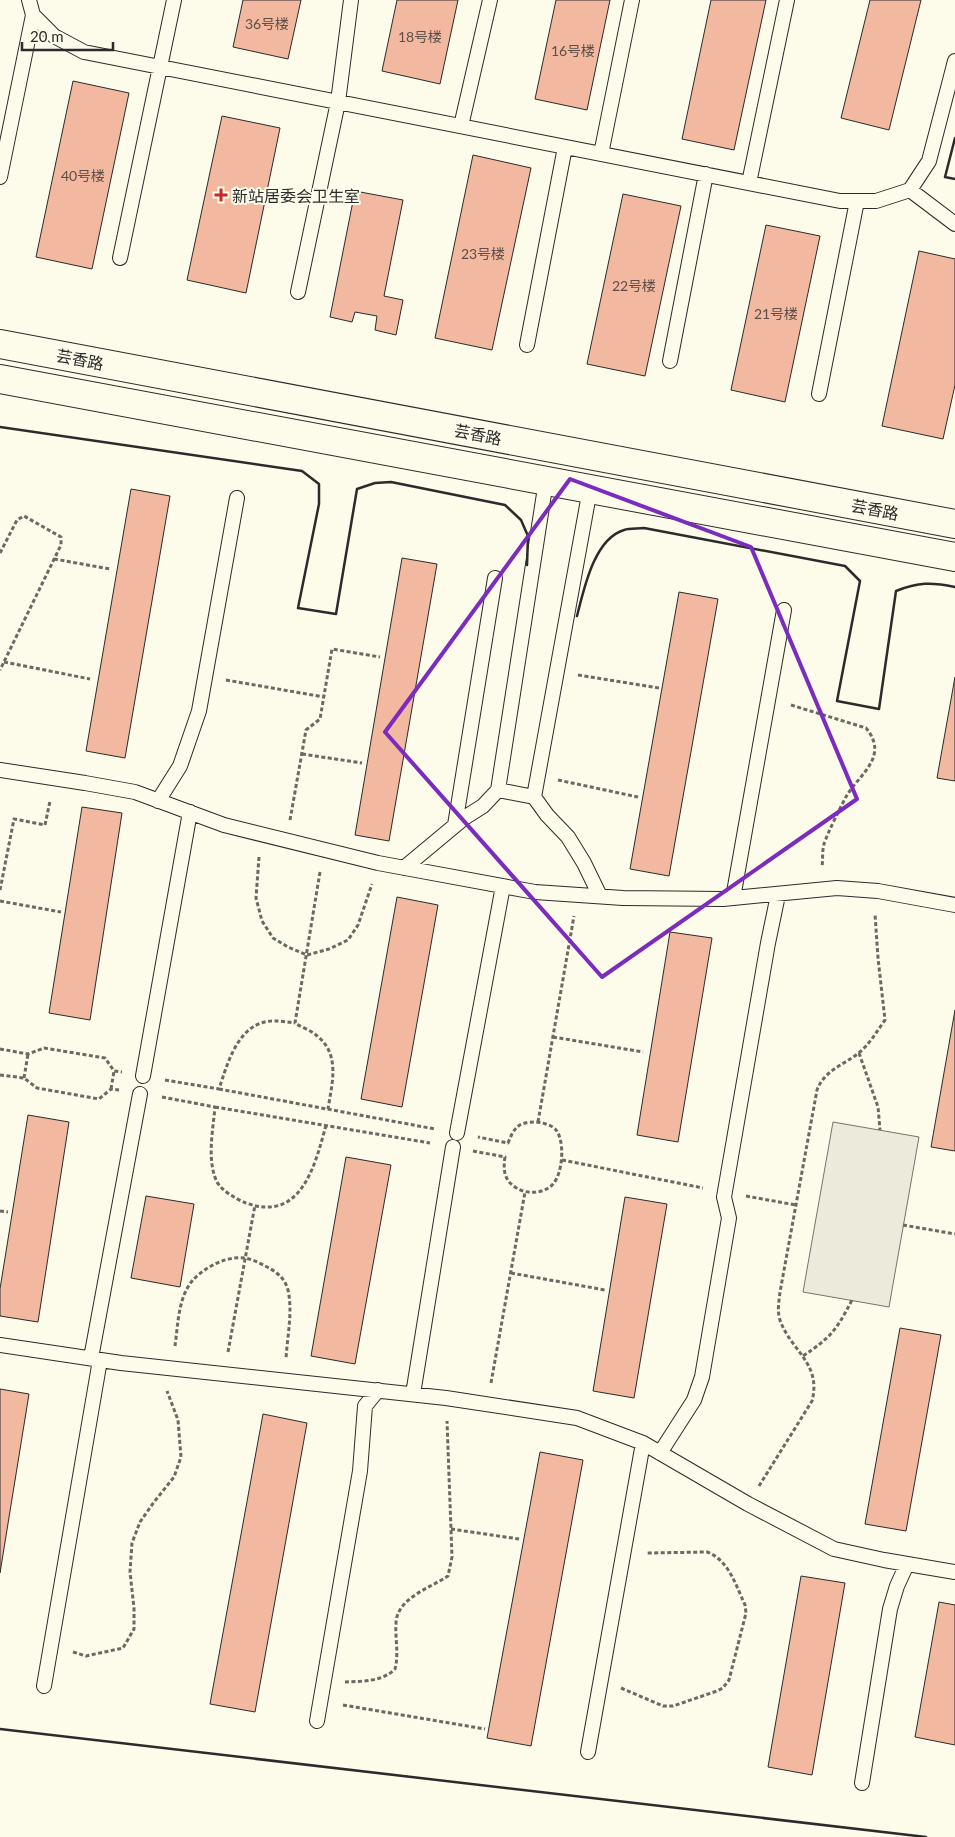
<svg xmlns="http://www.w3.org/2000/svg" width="955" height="1837" viewBox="0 0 955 1837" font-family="Lato,'Noto Sans SC',sans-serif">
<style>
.green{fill:#ecebdb;stroke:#74746e}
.building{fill:#f2b8a0;stroke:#2b2b2b}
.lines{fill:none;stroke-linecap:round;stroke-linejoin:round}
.lane-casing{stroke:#2b2b2b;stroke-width:16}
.secondary-casing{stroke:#2b2b2b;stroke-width:30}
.path{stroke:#6a6964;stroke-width:3;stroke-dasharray:4 2.5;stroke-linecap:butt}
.lane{stroke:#fdfbea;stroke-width:14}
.secondary{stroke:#fdfbea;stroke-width:28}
.wall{stroke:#2b2b2b;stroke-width:2.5}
.marked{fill:none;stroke:#7b2cbf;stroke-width:4;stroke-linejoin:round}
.poi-dot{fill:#c62828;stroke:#fdfbea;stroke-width:2}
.labels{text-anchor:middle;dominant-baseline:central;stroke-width:4;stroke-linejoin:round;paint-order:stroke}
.number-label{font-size:14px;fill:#5d4e48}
.poi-label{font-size:16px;fill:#2b2b2b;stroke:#fdfbea;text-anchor:start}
.street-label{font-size:16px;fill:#2b2b2b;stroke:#fdfbea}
</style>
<rect width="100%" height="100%" fill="#fdfbea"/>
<path class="green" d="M833,1122L919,1137L889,1307L803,1292Z"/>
<path class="building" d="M243,0H301L288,59L233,47Z
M397,0H458L440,84L382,71Z
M556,0H610L587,110L535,99Z
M711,0H766L734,150L682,139Z
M870,0H921L889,130L841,118Z
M73,81L129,93L92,269L36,257Z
M222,116L280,128L246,293L187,280Z
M473,155L531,168L492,350L435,338Z
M355,191L403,200L384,296L403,300L396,335L375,330L377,316L355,312L352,322L330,317Z
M623,194L681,206L645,376L587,364Z
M766,225L820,236L785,402L731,390Z
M919,251L955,259V385L943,439L882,426Z
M131,489L170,496L125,758L86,751Z
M402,558L437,564L389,841L355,835Z
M679,592L718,599L669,876L630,869Z
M955,677V781L937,778Z
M82,807L122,813L90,1020L49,1013Z
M397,897L438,905L402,1107L361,1099Z
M670,932L712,938L678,1142L637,1135Z
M955,1010V1151L931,1147Z
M28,1115L69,1122L38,1322L0,1316V1289Z
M346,1157L391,1165L355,1364L311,1356Z
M146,1196L194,1204L180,1287L131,1278Z
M625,1197L667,1204L634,1398L593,1391Z
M900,1328L941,1335L906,1531L865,1524Z
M0,1389L29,1394L0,1573Z
M263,1414L307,1423L255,1712L210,1704Z
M540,1452L583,1460L531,1746L487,1738Z
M801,1576L845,1583L812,1775L768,1767Z
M939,1602L955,1605V1745L915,1737Z"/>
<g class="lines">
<g class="lane-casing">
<path id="lane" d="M29,0L33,15L54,36L84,52L840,201H876L910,190L929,161L955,61
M461,126L490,0
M601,154L632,0
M0,177L33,15
M749,183L787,0
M910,190L955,224
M120,258L174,0
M298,292L338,102L351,0
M527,345L565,147
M670,361L706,174
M819,394L857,201
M590,489L534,797L547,815L568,837L584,863L600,896
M0,770L85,783L135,792L224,825L378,863L535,892L623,898L723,899L837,888L878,891L955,905
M498,790L534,797
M158,801L180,766L199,711L237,498
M455,825L495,578
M404,868L464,818L483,806L498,790L546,481
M733,898L784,610
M143,1076L190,812
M457,1133L503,886
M0,1345L121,1363L446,1398L577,1418L643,1443L748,1504L834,1549L884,1560L955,1572
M91,1358L140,1094
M413,1394L453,1147
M660,1453L694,1400L702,1377L729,1218L724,1197L768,943L778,895
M44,1686L100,1360
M317,1721L360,1471L365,1406L378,1390
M588,1752L643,1443
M862,1783L890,1609L897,1586L907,1564"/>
</g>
<g class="secondary-casing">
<path id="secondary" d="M0,344L955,524
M0,379L955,557"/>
</g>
<path class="path" d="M0,553L17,520L24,516L61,537V545L0,670
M54,559L110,569
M4,662L90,679
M578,675L659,688
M226,680L324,697
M791,705L866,728C889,756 861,773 847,795C842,804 827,834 824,844C822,851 823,860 822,867
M302,754L362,763
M558,780L638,797
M290,820L306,730L320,719L332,649L380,657
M259,857L256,898L262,921L273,938L288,947L307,955L329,949L348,940L358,925L372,884
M320,872L295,1023C301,1027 310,1030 316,1035C341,1054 332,1083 328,1109
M0,890L14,819L45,825L50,801
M0,901L61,912
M553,1037L643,1052
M0,1049L28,1054L44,1048L105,1058L114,1071L122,1072
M859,1053L878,1107L880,1130
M0,1075L24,1078L37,1088L99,1099L111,1089L119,1090
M24,1078L28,1054
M165,1080L219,1089C228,1062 239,1020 275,1021C281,1021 288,1022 295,1023
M111,1089L114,1071
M219,1089L435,1129
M162,1097L215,1107C213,1130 207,1158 216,1180C220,1190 236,1199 246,1203C301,1223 315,1166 326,1125
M215,1107L430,1143
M538,1122L574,916
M473,1151L505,1157C503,1169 504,1180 515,1187C526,1195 544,1194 553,1184C563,1173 565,1141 556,1130C552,1125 541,1122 535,1122C518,1122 514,1128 508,1143L478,1137
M562,1160L703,1188
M746,1196L796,1205
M0,1211L8,1212
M903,1225L955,1234
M511,1273L605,1290
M175,1346C178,1325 178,1297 193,1280C205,1267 226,1256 244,1258C253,1259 261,1264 269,1268C278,1273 285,1279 288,1290C293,1312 287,1338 286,1359
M228,1352L255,1205
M803,1356C831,1337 836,1331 852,1300
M491,1383L525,1192
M759,1486L812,1401C822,1363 790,1350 780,1320C777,1311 779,1301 780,1292L817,1090C825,1069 845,1065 861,1051C871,1042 877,1031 885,1020L878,958L875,914
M451,1529L519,1539
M73,1652L86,1656L123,1648L134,1629V1608L130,1572L132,1543L140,1522L154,1502L174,1477L181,1457L178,1420L167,1391
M345,1682C362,1681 382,1682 395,1669C399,1654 395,1639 396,1623C397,1598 430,1588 448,1576L452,1557L447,1421
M621,1688L663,1706H673L717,1691L723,1688L729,1680L746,1613L745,1605C736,1586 729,1560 707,1552L647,1553
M343,1705L485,1729"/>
<use href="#lane" class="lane"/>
<use href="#secondary" class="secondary"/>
<path class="wall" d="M955,138L945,177L955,179
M0,427L302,471L319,484V504L298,608L336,614L357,489L375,483L391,482L505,505L521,520L528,536L527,565
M577,616C584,589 594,539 624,530C630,528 638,529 644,528L845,566L860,581L837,701L879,709L896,591C918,582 932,582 955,587
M0,1729L926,1837"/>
</g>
<path class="marked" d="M570,479L751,547L857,799L602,977L385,732Z"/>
<path class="poi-dot" d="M218.5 187.5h5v5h5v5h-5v5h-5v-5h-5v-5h5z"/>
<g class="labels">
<g class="number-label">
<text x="267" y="23">36号楼</text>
<text x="420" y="36">18号楼</text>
<text x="573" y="50">16号楼</text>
<text x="83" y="175">40号楼</text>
<text x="483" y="253">23号楼</text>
<text x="634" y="285">22号楼</text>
<text x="776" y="313">21号楼</text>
</g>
<g class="poi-label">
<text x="232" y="195">新站居委会卫生室</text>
</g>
<g class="street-label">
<text transform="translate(80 359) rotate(11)">芸香路</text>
<text transform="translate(478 434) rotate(11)">芸香路</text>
<text transform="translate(875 509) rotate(11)">芸香路</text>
</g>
</g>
<path d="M22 42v8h91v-8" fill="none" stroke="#2b2b2b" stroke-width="2.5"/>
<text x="30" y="42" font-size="15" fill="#2b2b2b" stroke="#fdfbea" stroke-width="4" paint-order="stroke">20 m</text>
</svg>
